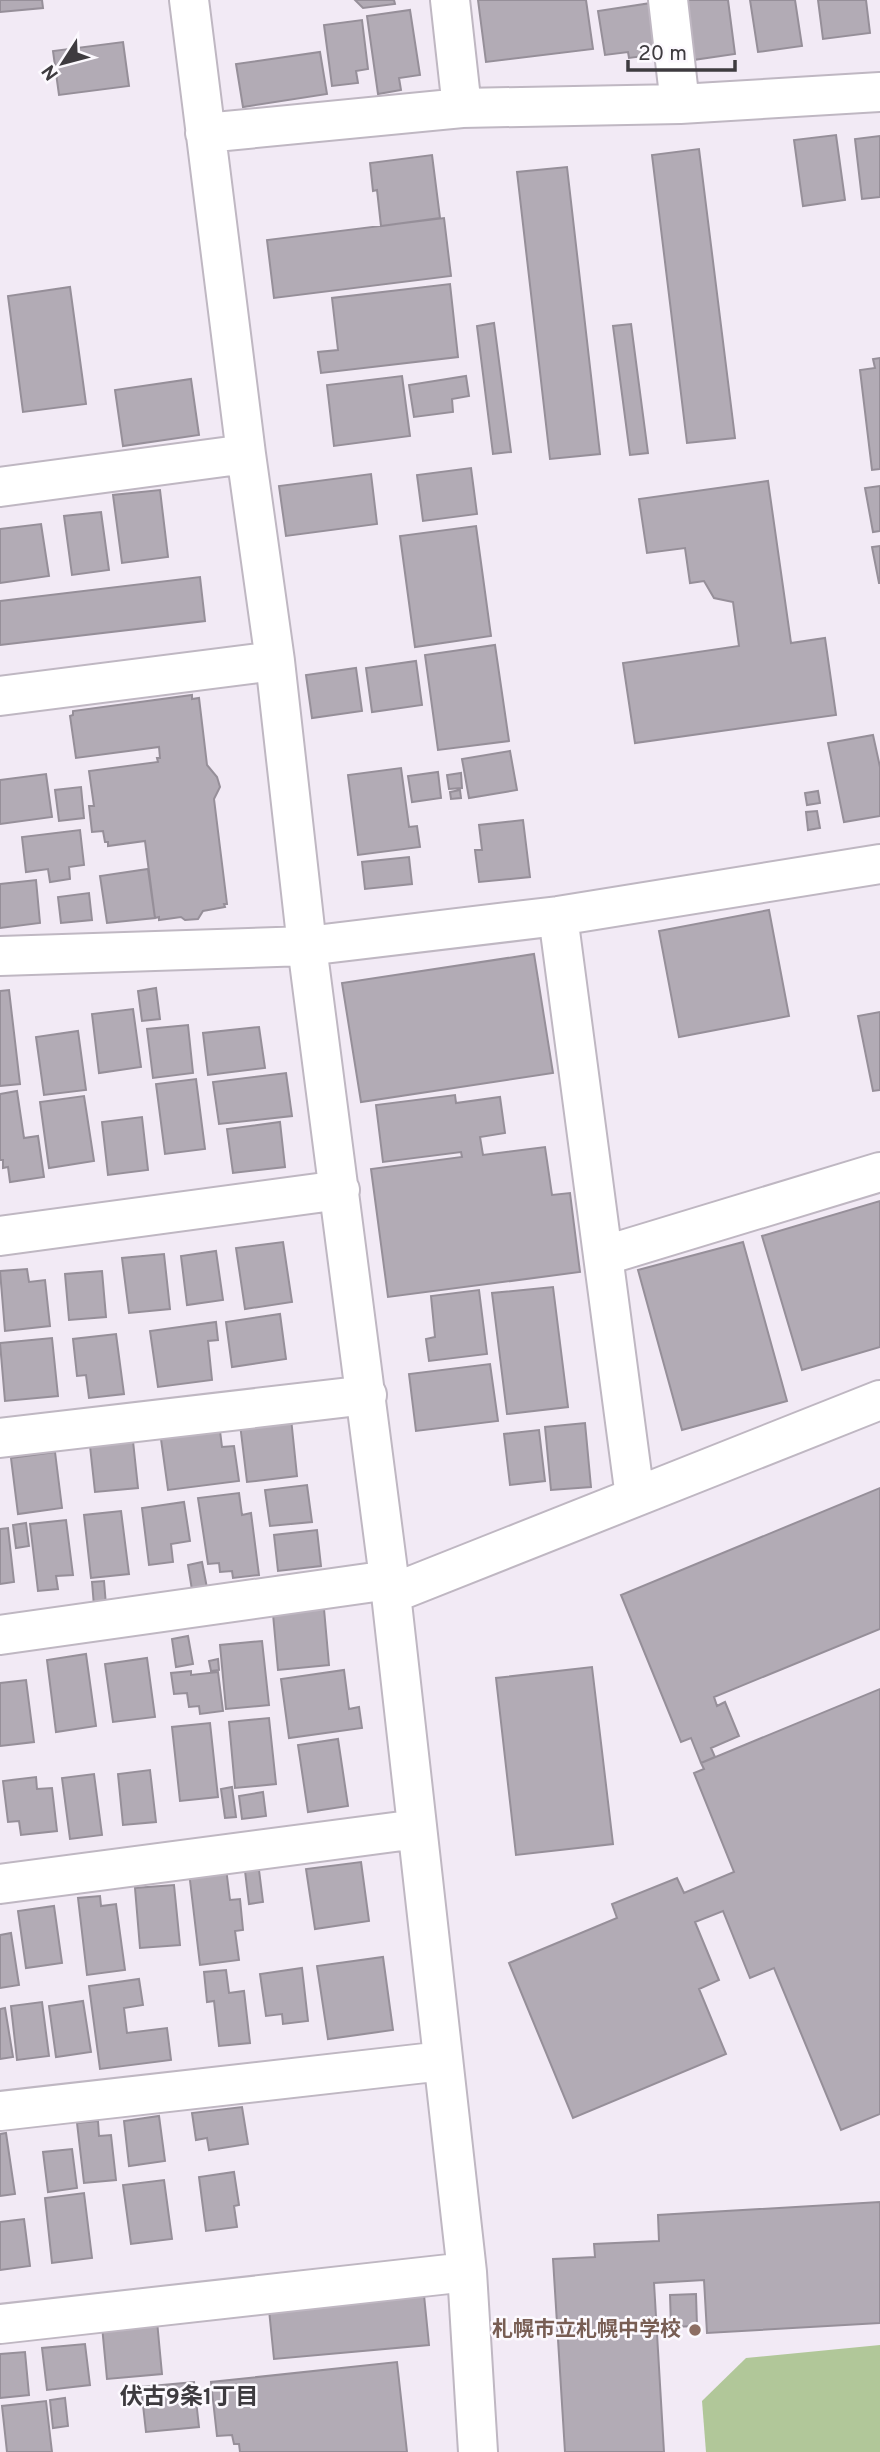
<svg xmlns="http://www.w3.org/2000/svg" width="880" height="2452" viewBox="0 0 880 2452" font-family="Overpass,'Noto Sans JP',sans-serif">
<style>
.park{fill:#b1c799}
.building{fill:#b2abb5;stroke:#968f99;stroke-width:2}
.lines{fill:none;stroke-linecap:round;stroke-linejoin:round}
.minor-casing{stroke:#bfb7c2;stroke-width:42}
.minor{stroke:#fff;stroke-width:38}
.education-dot{fill:#8d6e63;stroke:#fcf9fe;stroke-width:2.5}
.labels{text-anchor:middle;dominant-baseline:central;stroke-width:5;stroke-linejoin:round;paint-order:stroke}
.education-label{font-size:21px;font-weight:bold;fill:#785e54;stroke:#fcf9fe;text-anchor:end}
.neighbourhood-label{font-size:23px;font-weight:bold;fill:#3e3b3f;stroke:#fcf9fe}
</style>
<rect width="100%" height="100%" fill="#f2eaf5"/>
<path class="park" d="M880,2345V2452H706L702,2401L746,2358Z"/>
<path class="building" d="M0,0H42L43,8L0,12Z
M355,0H394L395,4L363,8Z
M478,0H586L593,49L486,62Z
M685,0H728L735,54L693,60Z
M750,0H795L802,46L758,52Z
M818,0H866L870,33L823,39Z
M651,3L660,54L629,58L628,52L605,55L598,11Z
M410,10L420,75L399,78L401,90L378,94L367,16Z
M362,20L368,69L356,71L358,83L332,86L324,25Z
M123,42L129,86L59,95L53,51Z
M320,52L327,94L243,107L236,64Z
M836,135L845,200L803,206L794,140Z
M880,136V197L862,199L855,139Z
M699,149L735,438L687,443L652,155Z
M432,155L440,218L381,226L377,190L373,191L370,163Z
M567,167L600,454L550,459L517,172Z
M444,218L451,276L274,298L267,240Z
M450,284L458,357L321,373L318,352L338,350L332,298Z
M70,287L86,404L23,412L8,296Z
M494,323L511,452L493,454L477,326Z
M631,324L648,453L630,455L613,326Z
M880,358V469L872,470L860,370L875,368L873,359Z
M402,376L410,436L334,446L327,385Z
M466,376L469,396L452,399L453,412L414,417L409,385Z
M191,379L199,435L123,446L115,390Z
M471,468L477,514L423,521L417,475Z
M371,474L377,524L286,536L279,486Z
M768,481L791,643L825,638L836,715L635,743L623,663L739,646L733,602L714,598L704,581L690,583L685,548L647,553L639,499Z
M880,486V531L873,532L865,488Z
M160,490L168,557L122,563L113,495Z
M101,512L109,570L72,575L64,516Z
M41,524L49,576L0,583V529Z
M476,526L491,636L415,647L400,536Z
M880,546V583H879L872,547Z
M200,577L205,621L0,645V601Z
M495,645L509,741L438,750L425,655Z
M416,661L422,705L372,712L366,668Z
M356,668L362,711L312,718L306,675Z
M192,695V699L199,698L207,765L217,777L220,787L214,799L227,904H224L225,907L203,911L198,919L185,920L181,917L159,920V917L155,918L145,841L108,846V842H105L103,831L92,832L89,806H94L89,771L158,762L157,758H160L159,747L76,758L70,716L73,715V711Z
M873,735L880,767V816L844,822L828,743Z
M510,751L517,790L469,798L462,759Z
M401,768L409,827L417,826L420,847L358,855L348,775Z
M438,772L441,798L412,802L408,776Z
M461,773L462,788L449,789L447,775Z
M46,774L52,817L0,824V780Z
M81,787L84,818L59,821L55,790Z
M460,790L461,798L451,799L450,792Z
M818,791L820,803L807,805L805,793Z
M817,811L820,828L808,830L806,812Z
M523,820L530,877L479,882L475,850H482L479,825Z
M80,830L84,865L69,867L70,879L50,882L48,869L26,872L22,837Z
M409,857L412,884L365,889L362,862Z
M148,869L155,918L107,923L100,876Z
M36,880L40,923L0,928V884Z
M89,893L92,920L61,923L58,897Z
M769,910L789,1016L679,1037L659,931Z
M534,954L553,1073L361,1102L342,983Z
M156,988L160,1019L142,1021L138,991Z
M9,990L20,1084L0,1086V991Z
M133,1009L141,1067L99,1073L92,1014Z
M880,1012V1090L873,1091L858,1016Z
M188,1025L193,1073L153,1078L147,1029Z
M259,1027L265,1068L208,1075L203,1033Z
M78,1031L86,1090L44,1095L36,1037Z
M286,1073L292,1116L219,1124L213,1082Z
M196,1079L205,1149L165,1154L156,1084Z
M17,1091L24,1138L38,1136L44,1177L10,1182L8,1167L3,1168V1160H0V1094Z
M455,1095L456,1103L500,1097L505,1133L480,1137L483,1155L545,1147L552,1195L570,1193L580,1272L388,1297L371,1169L462,1157L461,1152L383,1162L376,1105Z
M84,1096L94,1161L49,1168L40,1102Z
M142,1117L148,1170L108,1175L102,1122Z
M280,1122L285,1167L233,1173L227,1129Z
M880,1201V1347L802,1370L762,1236Z
M283,1242L292,1302L245,1309L236,1248Z
M743,1242L787,1401L682,1430L638,1270Z
M216,1251L223,1300L187,1305L181,1256Z
M164,1254L170,1309L129,1313L122,1258Z
M27,1269L29,1282L45,1280L50,1326L5,1331L0,1271Z
M102,1271L106,1317L69,1320L65,1274Z
M553,1287L568,1407L507,1414L492,1293Z
M479,1290L487,1354L429,1361L426,1339L435,1337L431,1296Z
M280,1314L286,1359L232,1367L226,1322Z
M216,1322L218,1340L208,1341L212,1380L158,1387L150,1331Z
M116,1334L124,1394L89,1398L86,1375L77,1376L73,1339Z
M52,1338L58,1396L5,1401L0,1343Z
M490,1364L498,1421L416,1431L409,1374Z
M291,1418L297,1476L247,1482L240,1424Z
M585,1423L591,1487L551,1490L545,1427Z
M539,1430L545,1481L510,1485L504,1434Z
M220,1431L222,1447L234,1446L239,1481L168,1490L161,1439Z
M133,1441L138,1488L95,1492L90,1446Z
M55,1452L62,1508L18,1514L11,1458Z
M307,1485L312,1522L270,1526L265,1490Z
M880,1488V1629L714,1697L717,1706L725,1702L739,1736L711,1748L715,1757L701,1763L691,1738L681,1742L621,1595Z
M239,1493L242,1515L251,1513L259,1575L233,1578L232,1571L220,1572L219,1563L208,1564L198,1498Z
M184,1502L190,1541L171,1544L173,1562L149,1565L142,1508Z
M121,1511L129,1574L91,1578L84,1515Z
M66,1520L73,1575L56,1576L58,1589L38,1591L30,1524Z
M26,1523L29,1546L16,1548L13,1525Z
M8,1528L14,1582L0,1584V1529Z
M317,1530L321,1566L278,1571L274,1535Z
M202,1562L207,1588L192,1590L188,1565Z
M104,1581L106,1605L94,1606L92,1582Z
M324,1609L329,1665L278,1670L273,1614Z
M188,1636L193,1664L176,1667L172,1639Z
M262,1641L269,1705L226,1709L220,1645Z
M86,1654L96,1726L56,1732L47,1660Z
M147,1658L155,1717L113,1722L105,1664Z
M218,1659L219,1670L211,1671L209,1661Z
M592,1667L613,1844L516,1855L496,1678Z
M344,1670L349,1709L359,1707L362,1728L289,1738L281,1679Z
M191,1671V1675L218,1672L223,1711L200,1714L199,1706L189,1707L187,1693L174,1694L171,1673Z
M26,1680L34,1742L0,1746V1683Z
M880,1689V2114L841,2130L774,1968L750,1978L723,1911L695,1922L719,1980L699,1989L726,2054L573,2118L509,1963L617,1918L612,1904L677,1878L684,1893L734,1872L694,1773L704,1769L701,1763Z
M269,1718L276,1784L235,1788L229,1722Z
M210,1723L218,1797L180,1801L172,1727Z
M338,1739L348,1806L308,1812L298,1745Z
M150,1770L156,1822L123,1825L118,1774Z
M94,1774L102,1835L70,1839L62,1778Z
M36,1777L37,1789L52,1788L57,1831L21,1835L19,1821L8,1822L3,1781Z
M232,1787L236,1817L225,1818L221,1789Z
M263,1792L266,1816L242,1819L239,1796Z
M361,1862L369,1921L315,1929L306,1869Z
M226,1868L230,1900L240,1899L243,1930L235,1931L239,1960L200,1965L189,1872Z
M259,1870L263,1902L249,1904L245,1871Z
M174,1885L180,1945L140,1948L135,1888Z
M100,1896L101,1906L116,1904L125,1970L87,1975L78,1898Z
M54,1906L62,1963L26,1968L18,1911Z
M11,1933L19,1985L0,1988V1935Z
M383,1957L393,2030L328,2039L317,1966Z
M302,1968L308,2021L283,2024L282,2014L266,2016L260,1974Z
M226,1970L229,1993L244,1991L250,2043L219,2046L214,2001L207,2002L204,1972Z
M139,1979L143,2005L124,2008L127,2033L167,2028L171,2060L100,2069L89,1986Z
M83,2001L91,2052L56,2057L49,2006Z
M42,2002L49,2056L17,2060L11,2006Z
M5,2008L13,2057L0,2059V2009Z
M242,2107L248,2144L209,2150L207,2138L196,2140L192,2113Z
M159,2116L165,2161L129,2166L124,2121Z
M98,2121L99,2136L111,2135L116,2180L84,2183L77,2123Z
M6,2133L15,2194L0,2196V2134Z
M72,2149L77,2188L48,2192L43,2152Z
M234,2172L239,2205L234,2206L237,2227L206,2231L199,2177Z
M164,2180L172,2239L131,2244L123,2185Z
M84,2193L92,2258L52,2263L45,2198Z
M880,2202V2323L707,2333L704,2280L654,2283L664,2452H565L553,2259L595,2257L594,2244L659,2241L658,2215Z
M24,2219L30,2266L0,2270V2222Z
M696,2294L697,2326L671,2327L670,2295Z
M424,2295L429,2345L274,2359L269,2310Z
M157,2321L162,2374L107,2379L102,2326Z
M85,2344L90,2385L47,2390L42,2348Z
M25,2352L29,2395L0,2398V2354Z
M397,2362L407,2452H240L239,2444H234L232,2435L217,2436L211,2382Z
M194,2382L199,2427L146,2432L141,2387Z
M65,2398L68,2426L53,2428L50,2400Z
M46,2401L52,2452H7L2,2406Z"/>
<g class="lines">
<g class="minor-casing">
<path id="minor" d="M189,0L246,454L275,661L307,946L391,1594L467,2272L478,2452
M450,0L462,108
M668,0L680,104
M205,133L462,108L680,104L880,92
M0,487L246,454
M0,696L275,661
M558,916L635,1497
M0,956L307,946L558,916L880,864
M0,1236L340,1190
M603,1256L880,1172
M0,1438L367,1395
M391,1594L880,1400
M0,1635L389,1580
M0,1884L417,1829
M0,2111L443,2061
M0,2324L467,2272"/>
</g>
<use href="#minor" class="minor"/>
</g>
<circle class="education-dot" cx="695" cy="2330" r="7"/>
<g class="labels">
<g class="education-label">
<text x="681" y="2330">札幌市立札幌中学校</text>
</g>
<g class="neighbourhood-label">
<text x="189" y="2398">伏古9条1丁目</text>
</g>
</g>
<g transform="translate(63 63) rotate(234)" stroke="#fcf9fe" stroke-width="5" paint-order="stroke">
<path d="M0-5L12 26L0 18L-12 26Z" fill="#3e3b3f"/>
<text y="-10" font-size="19" font-weight="bold" text-anchor="middle" fill="#3e3b3f">N</text>
</g>
<path d="M628 60v10h107v-10" fill="none" stroke="#3e3b3f" stroke-width="3.5"/>
<text x="638" y="60" font-size="21" fill="#3e3b3f" stroke="#fcf9fe" stroke-width="5" paint-order="stroke">20 m</text>
</svg>
